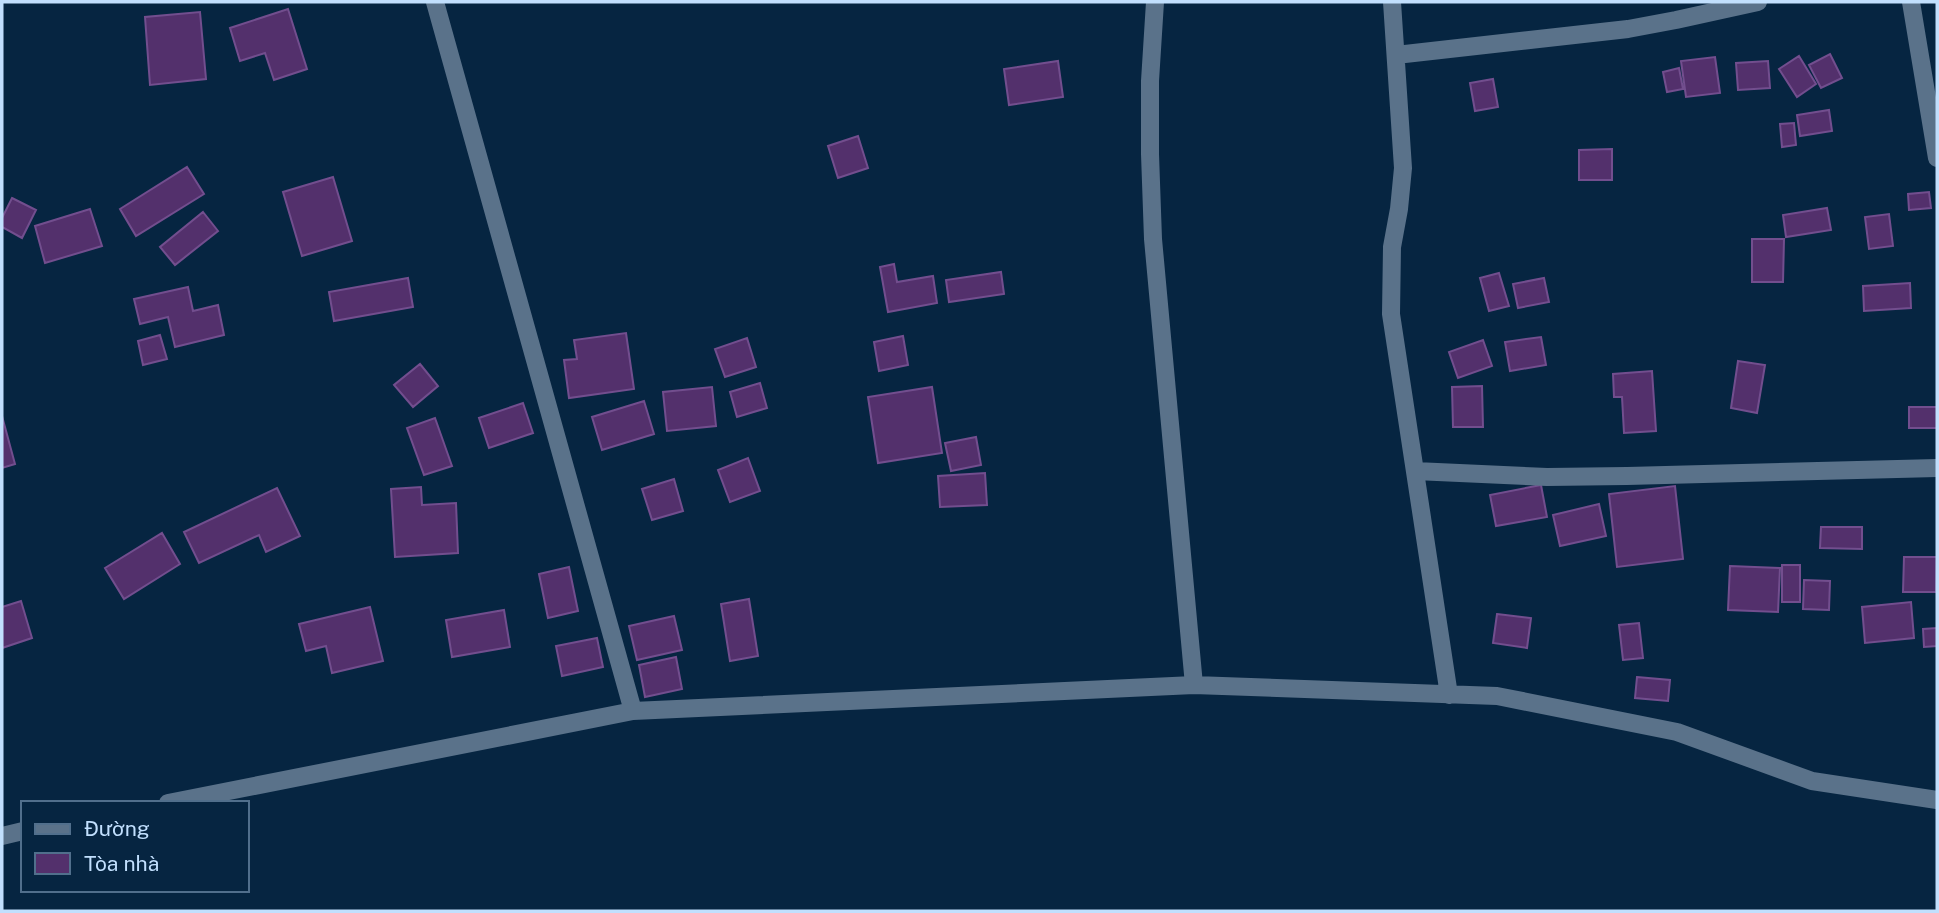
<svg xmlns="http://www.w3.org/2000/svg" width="1939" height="913" viewBox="0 0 1939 913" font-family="'Public Sans',sans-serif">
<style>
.building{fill:#53306c;stroke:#724e8e;stroke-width:2}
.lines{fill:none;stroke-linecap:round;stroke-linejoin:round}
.minor{stroke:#5a728a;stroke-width:18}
</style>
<rect width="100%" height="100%" fill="#062541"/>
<path class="building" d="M288,9L307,69L274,80L265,53L240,61L230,28Z
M200,12L206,79L150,85L145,17Z
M1830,54L1842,78L1821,88L1809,65Z
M1799,56L1816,84L1797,97L1779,69Z
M1715,57L1720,93L1686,97L1681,61Z
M1058,61L1063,97L1009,105L1004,69Z
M1768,61L1770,88L1738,90L1736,63Z
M1679,68L1683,89L1667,92L1663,72Z
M1493,79L1498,107L1475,111L1470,83Z
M1829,110L1832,131L1800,136L1797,115Z
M1794,123L1796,145L1782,147L1780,124Z
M858,136L868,168L838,178L828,146Z
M1612,149V180H1579V150Z
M187,167L204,194L136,236L120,209Z
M333,177L352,241L302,256L283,192Z
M1929,192L1931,208L1909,210L1908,194Z
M12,198L36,210L22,238L2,227V218Z
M1827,208L1831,230L1786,237L1783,215Z
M90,209L102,246L45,263L35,226Z
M203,212L218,231L175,265L160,247Z
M1889,214L1893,246L1869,249L1865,217Z
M1752,239H1784L1783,282H1752Z
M894,264L897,282L933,276L937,303L888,312L880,267Z
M1001,272L1004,294L949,302L946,280Z
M1499,273L1509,306L1489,311L1480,278Z
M408,278L413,307L334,321L329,292Z
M1544,278L1549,302L1518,308L1513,284Z
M1910,283L1911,308L1864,311L1863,286Z
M188,287L193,311L218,305L224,335L175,347L168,317L140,324L134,299Z
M626,333L634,389L569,398L564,360L577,359L574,340Z
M160,335L167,359L143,365L138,341Z
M903,336L908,365L879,371L874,342Z
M1541,337L1546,365L1510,371L1505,342Z
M747,338L756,367L725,377L715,349Z
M1483,340L1492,366L1458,378L1449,352Z
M1738,361L1765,365L1757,413L1731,408Z
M420,364L438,386L413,407L394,385Z
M1652,371L1656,431L1624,433L1622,397H1614L1613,374Z
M760,383L767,408L737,417L730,392Z
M1482,386L1483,427H1453L1452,387Z
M712,387L716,426L667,431L663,392Z
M932,387L942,453L878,463L868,397Z
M644,401L654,434L602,450L592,417Z
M523,403L533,433L489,448L479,418Z
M1909,407H1937V428H1909Z
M2,416L15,464L2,468Z
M435,418L452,466L424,475L407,428Z
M976,437L981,465L951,471L945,443Z
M748,458L760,491L730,502L718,470Z
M985,473L987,505L940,507L938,476Z
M674,479L683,511L652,520L642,489Z
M1541,485L1547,517L1496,526L1490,495Z
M1675,486L1683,559L1617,567L1609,494Z
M421,487L422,505L456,503L458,553L395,557L391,489Z
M277,488L300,536L266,552L259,535L199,563L184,532Z
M1599,504L1606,536L1560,546L1553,515Z
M1821,527H1862V549L1820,548Z
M162,533L180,564L124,599L105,568Z
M1904,557H1937L1936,592H1903Z
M1782,565H1800V602H1782Z
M1730,566L1780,568L1778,612L1728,610Z
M569,567L578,611L548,618L539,574Z
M1804,580L1830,581L1829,610L1803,609Z
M749,599L758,656L730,661L721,604Z
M21,601L32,638L2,648V607Z
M1911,602L1914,638L1865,643L1862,607Z
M370,607L383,661L332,673L326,646L306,651L299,624Z
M504,610L510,647L452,657L446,620Z
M1497,614L1531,618L1527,648L1493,643Z
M674,616L682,650L637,660L629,626Z
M1639,623L1643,658L1623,660L1619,625Z
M1937,628V646L1924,647L1923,629Z
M597,638L603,667L562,676L556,646Z
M676,657L682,689L645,697L639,665Z
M1637,677L1670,680L1668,701L1635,698Z"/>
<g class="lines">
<path class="minor" d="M435,2L633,711
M1155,2L1150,81V154L1153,239L1194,685
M1392,2L1403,168L1399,209L1392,247L1391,314L1449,695
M1911,2L1937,158
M1396,55L1628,29L1676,20L1758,2
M1415,471L1547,477L1627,476L1937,468
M168,803L633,711L1194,685L1497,696L1677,732L1812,781L1937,800
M2,836L23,831"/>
</g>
<rect width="1939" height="913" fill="none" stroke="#c1dffd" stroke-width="7"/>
<rect x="21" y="801" width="228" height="91" fill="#062541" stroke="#516f8c" stroke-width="2"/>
<rect x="35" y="824" width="35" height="10" fill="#5a728a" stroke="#516f8c" stroke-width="2"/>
<text x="84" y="836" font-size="21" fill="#c1dffd">Đường</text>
<rect x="35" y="853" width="35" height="21" fill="#53306c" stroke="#516f8c" stroke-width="2"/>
<text x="84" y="871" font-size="21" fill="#c1dffd">Tòa nhà</text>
</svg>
